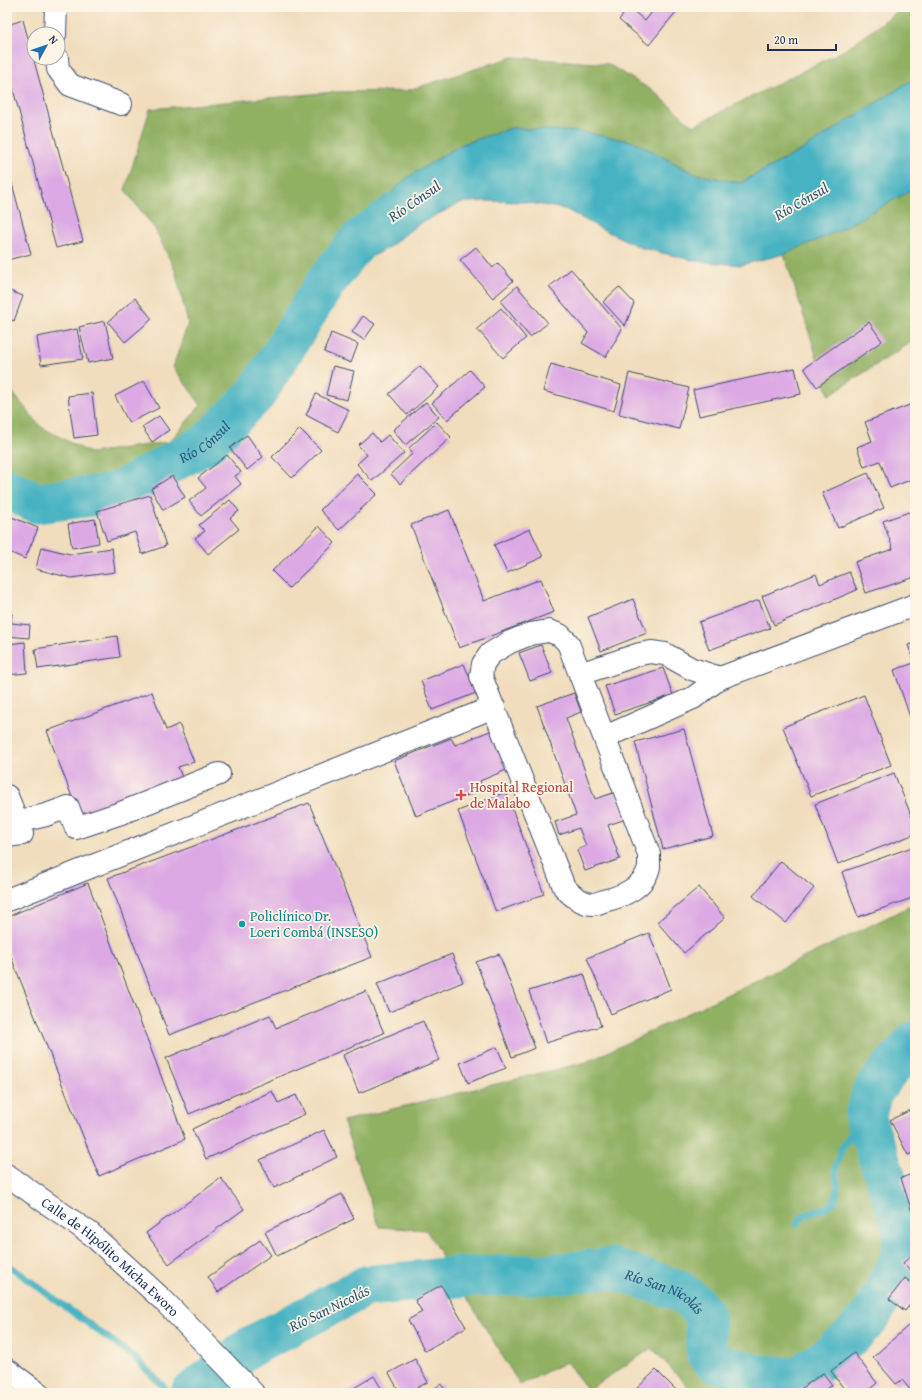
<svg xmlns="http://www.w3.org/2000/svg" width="922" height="1400" viewBox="0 0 922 1400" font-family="'Gentium Book Plus',serif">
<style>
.forest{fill:#90b062;stroke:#567060}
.water{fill:#46b3c2;stroke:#307190}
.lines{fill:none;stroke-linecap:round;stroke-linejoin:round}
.stream{stroke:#46b3c2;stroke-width:7}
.river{stroke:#46b3c2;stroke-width:41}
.building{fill:#dca9e4}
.minor-casing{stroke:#3b496c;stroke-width:24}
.major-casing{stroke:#3b496c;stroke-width:24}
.minor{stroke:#fff;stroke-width:22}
.major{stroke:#fff;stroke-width:22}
.health-dot{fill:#e0444e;stroke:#fcf5e5;stroke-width:1.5}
.culture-dot{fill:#0f9aa8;stroke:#fcf5e5;stroke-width:1.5}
.labels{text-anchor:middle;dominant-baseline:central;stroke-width:3.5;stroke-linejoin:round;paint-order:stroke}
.health-label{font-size:14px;fill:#be3a42;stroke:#fcf5e5;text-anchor:start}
.culture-label{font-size:14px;fill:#0d838f;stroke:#fcf5e5;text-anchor:start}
.street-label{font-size:14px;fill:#1b2f5e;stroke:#fcf5e5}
.water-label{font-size:15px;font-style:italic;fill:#28577c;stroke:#fcf5e5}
</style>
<rect width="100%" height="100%" fill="#fcf5e5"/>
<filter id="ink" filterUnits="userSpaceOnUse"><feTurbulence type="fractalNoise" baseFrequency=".025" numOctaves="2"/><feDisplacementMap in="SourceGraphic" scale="8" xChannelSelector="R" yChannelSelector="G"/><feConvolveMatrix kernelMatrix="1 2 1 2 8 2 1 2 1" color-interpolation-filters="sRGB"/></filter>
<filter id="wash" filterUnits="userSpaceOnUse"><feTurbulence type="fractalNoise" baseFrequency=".012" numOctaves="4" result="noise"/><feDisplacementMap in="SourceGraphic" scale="16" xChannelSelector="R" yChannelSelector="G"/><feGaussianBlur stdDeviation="0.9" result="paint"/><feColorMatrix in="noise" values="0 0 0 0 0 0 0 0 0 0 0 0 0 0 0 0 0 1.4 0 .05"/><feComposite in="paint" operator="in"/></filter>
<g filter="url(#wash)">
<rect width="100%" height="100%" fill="#f1ddbd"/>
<path class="forest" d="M904,7H915V78L802,150L740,183L695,174L635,142L512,128L460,145L407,178L355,227L243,395L177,469L106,503L52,504L7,491V386L41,427L90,453L169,442L201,405L173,367L188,323L175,270L155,229L125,190L150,109L333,92L406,91L513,57L608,64L656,93L693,126L843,51Z
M915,188V340L829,395L784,254L836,232Z
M915,904V1048L902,1064L867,1100L899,1199L914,1257L878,1315L829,1357L787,1378L745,1371L710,1393H694L652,1348L588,1390L566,1362L520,1385L426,1230L379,1227L343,1121L587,1062Z"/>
<path class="water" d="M915,78V188L836,232L784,254L741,265L696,261L642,248L600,228L565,209L524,202L483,201L460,203L417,225L388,248L369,258L343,245L355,227L407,178L460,145L512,128L583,132L635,142L695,174L740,183L802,150Z"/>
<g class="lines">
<path class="stream" d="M797,1224L804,1215L823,1209L834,1202L838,1187L835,1168L842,1148L848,1138L865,1118
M7,1264L134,1357L170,1393"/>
<g class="river">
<path id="s1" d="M7,489L37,503L116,493L206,444L256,394L326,282L359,240L396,213"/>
<path id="s2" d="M191,1393L248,1348L366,1286L456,1277L549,1274L612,1268L680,1291L693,1301L705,1315L706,1346L707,1354L715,1362L757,1375L796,1378L829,1356L857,1331L871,1316L898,1265L903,1245L902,1225L865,1118L872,1093L886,1074L915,1041"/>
</g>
</g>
<g id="blocks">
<path class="building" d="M629,7L645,21L656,7H680L649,45L619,20Z
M23,20L83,241L56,248L7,67V25Z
M7,165L31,254L7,260Z
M476,247L493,268L498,263L513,281L493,298L460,260Z
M571,269L622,329L606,357L582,343L588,333L549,287Z
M517,286L548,323L530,337L500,301Z
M619,287L634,303L625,326L603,302Z
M7,290L23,296L14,321L7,318Z
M135,298L152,319L125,342L108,322Z
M501,308L526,338L503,358L477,329Z
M363,316L375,324L364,340L352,332Z
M105,321L113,358L88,363L79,327Z
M869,322L882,341L817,387L804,368Z
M77,329L83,359L41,365L37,337Z
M331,333L358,344L351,363L324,352Z
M551,364L621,385L614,411L543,391Z
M333,366L354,371L347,400L326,395Z
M420,366L439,387L407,415L389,394Z
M795,368L801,394L699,416L693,390Z
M470,370L485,387L447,420L432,403Z
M629,373L689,388L679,429L619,414Z
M144,381L159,408L129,423L115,396Z
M92,393L97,435L74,438L68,396Z
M316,394L349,410L338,432L306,415Z
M426,402L439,417L405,445L393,430Z
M915,403V478L890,488L880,461L864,467L857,447L872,441L865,422Z
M159,416L169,430L152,442L142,427Z
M437,422L451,437L400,484L391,474L413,453L409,448Z
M300,429L321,450L292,478L272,457Z
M372,433L380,442L388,435L404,453L372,481L357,464L367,455L358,445Z
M247,435L263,457L247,470L230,448Z
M227,455L241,472L235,476L241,484L201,516L189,501L206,488L198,478Z
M868,473L884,508L838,528L822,493Z
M357,474L377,494L339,530L320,510Z
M172,476L185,497L163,510L151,489Z
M150,495L166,546L142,554L135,532L107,541L97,511Z
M230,500L239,511L230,518L239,529L208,554L195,538L205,531L199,525Z
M449,510L484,601L541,579L554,612L459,648L411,525Z
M909,512L915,528V577L866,593L855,562L893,549L883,521Z
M7,515L38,528L25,559L7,551Z
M95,519L99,543L72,548L68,524Z
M319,526L335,543L289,588L272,571Z
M530,529L543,557L507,573L494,545Z
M41,547L70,554L112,548L115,572L71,578L36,569Z
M849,572L857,590L774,625L762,596L816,574L820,584Z
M633,599L647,633L601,651L588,617Z
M759,600L770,628L709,650L699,622Z
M7,614H12L11,623L30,625L29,638L7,636Z
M117,636L120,657L38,669L35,649Z
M25,642L27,673L7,675V644Z
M915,643V732L894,670L914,663L908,645Z
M541,645L552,673L530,681L519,653Z
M464,664L476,693L432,710L421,681Z
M663,668L673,695L615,714L605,686Z
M152,692L166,730L179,724L194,762L178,767L184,783L82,818L75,805L47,731Z
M574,693L581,712L566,718L595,799L616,792L626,819L608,825L620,859L585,871L577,850L586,846L579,828L559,835L555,822L576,815L537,706Z
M864,695L891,765L811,796L783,727Z
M495,729L511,768L480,781L483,789L416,816L394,761L451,738L455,745Z
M684,729L713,836L663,849L635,742Z
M894,773L915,825V834L838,864L815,804Z
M506,792L544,894L496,912L458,811Z
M309,803L372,957L169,1035L108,878Z
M915,846V897L858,917L842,872Z
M781,861L814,888L786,923L753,896Z
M88,883L185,1139L99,1176L7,947V917Z
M699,887L725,918L684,953L657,922Z
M649,933L671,989L611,1014L587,958Z
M452,954L463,982L389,1012L377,984Z
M499,954L535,1048L512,1057L476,962Z
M584,974L601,1026L546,1043L529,991Z
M366,991L384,1033L189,1114L166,1058L270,1015L276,1028Z
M423,1021L439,1060L359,1093L343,1055Z
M497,1047L506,1068L468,1083L460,1063Z
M272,1091L278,1103L296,1095L305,1114L206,1159L192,1129Z
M915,1108V1152L908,1155L890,1120Z
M324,1130L337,1157L274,1188L260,1160Z
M915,1173V1211L912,1212L901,1178Z
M221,1178L244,1209L169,1264L146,1233Z
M342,1194L354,1219L277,1256L265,1232Z
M260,1240L271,1255L218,1292L208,1277Z
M915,1252V1274L903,1263Z
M905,1278L915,1286V1298L905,1311L889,1299Z
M441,1285L466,1327L425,1351L408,1320L422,1312L415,1300Z
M909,1325L915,1332V1390L912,1392L902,1380L896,1384L873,1357Z
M854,1353L877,1383L865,1393H847L831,1371Z
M415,1359L428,1382L408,1393H400L389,1373Z
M656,1370L679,1393H632Z
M823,1373L832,1385L822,1393H795Z
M374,1376L384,1393H348L347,1392Z
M441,1384L447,1393H427Z
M556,1389L559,1393H550Z"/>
</g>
</g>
<g filter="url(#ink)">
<use href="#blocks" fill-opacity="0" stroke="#3b496c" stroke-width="1"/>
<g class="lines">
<g class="minor-casing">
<path id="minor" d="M55,34L56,7
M57,58L58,69L70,85L121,104
M549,631L560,635L568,643L649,854C649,858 649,863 649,867C645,886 624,896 607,900C603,901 597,904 592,904C581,903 571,895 564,887L481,676L483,664L490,654L510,642L530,634Z
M580,674L640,654L651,652L665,654L692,669L720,678L915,605
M605,737L693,698L720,678
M7,796L22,834L7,836
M17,822L46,815L68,807L76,828L121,813L219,774
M7,900L494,707"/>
</g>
<g class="major-casing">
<g id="major">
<path id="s3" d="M7,1175L91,1234L163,1300L253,1393"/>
<path d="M7,1370L38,1393"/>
</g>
</g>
<use href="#minor" class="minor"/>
<use href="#major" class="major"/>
</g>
</g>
<path class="health-dot" d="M459 789h4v4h4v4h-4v4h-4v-4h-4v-4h4z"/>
<circle class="culture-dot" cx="242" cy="924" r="4"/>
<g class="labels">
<g class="health-label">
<text x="470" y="787">Hospital Regional<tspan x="470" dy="16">de Malabo</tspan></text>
</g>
<g class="culture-label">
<text x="250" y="916">Policlínico Dr.<tspan x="250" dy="16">Loeri Combá (INSESO)</tspan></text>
</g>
<g class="street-label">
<text stroke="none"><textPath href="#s3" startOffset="132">Calle de Hipólito Micha Eworo</textPath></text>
</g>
<g class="water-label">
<text transform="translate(414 201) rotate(-35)">Río Cónsul</text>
<text transform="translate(801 201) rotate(-30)">Río Cónsul</text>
<text stroke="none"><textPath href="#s1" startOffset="215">Río Cónsul</textPath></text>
<text stroke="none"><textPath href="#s2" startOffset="511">Río San Nicolás</textPath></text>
<text transform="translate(329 1308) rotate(-26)">Río San Nicolás</text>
</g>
</g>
<rect width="922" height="1400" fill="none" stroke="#fcf5e5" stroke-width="24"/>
<g transform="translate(46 46) rotate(50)"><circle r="19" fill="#fcf5e5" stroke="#a2a6af"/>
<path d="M0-3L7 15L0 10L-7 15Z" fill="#1f6fb2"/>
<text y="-6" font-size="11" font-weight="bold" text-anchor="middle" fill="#1b2f5e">N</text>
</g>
<path d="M768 44v6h68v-6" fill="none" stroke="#1b2f5e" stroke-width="2"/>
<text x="774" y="44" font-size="12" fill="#1b2f5e" stroke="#fcf5e5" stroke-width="3" paint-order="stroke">20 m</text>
</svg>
